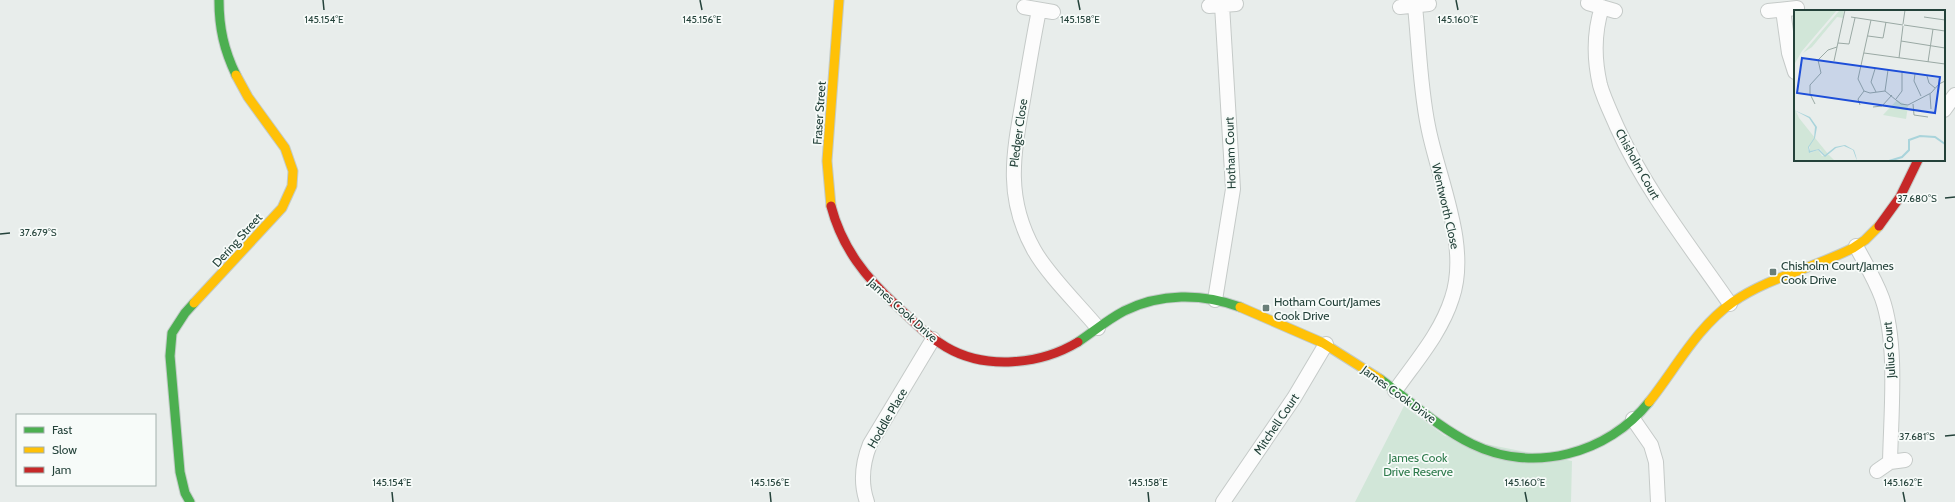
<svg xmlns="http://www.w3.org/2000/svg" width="1955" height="502" viewBox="0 0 1955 502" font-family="Cabin,sans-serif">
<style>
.green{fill:#d1e6d8}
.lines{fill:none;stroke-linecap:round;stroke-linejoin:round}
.street-casing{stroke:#c5cac8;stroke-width:16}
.fast-casing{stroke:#c3cbc8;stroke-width:11}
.slow-casing{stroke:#c3cbc8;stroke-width:11}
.jam-casing{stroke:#c3cbc8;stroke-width:11}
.street{stroke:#fcfcfc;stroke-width:14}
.fast{stroke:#4caf50;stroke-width:9}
.slow{stroke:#ffc107;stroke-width:9}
.jam{stroke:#c62828;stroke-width:9}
.ticks{fill:none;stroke:#24423a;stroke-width:1.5}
.poi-dot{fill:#697e78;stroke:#f7fbf9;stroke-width:1.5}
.labels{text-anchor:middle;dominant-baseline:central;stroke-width:3.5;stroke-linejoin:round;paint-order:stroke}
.street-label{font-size:12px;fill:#24423a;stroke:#f7fbf9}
.poi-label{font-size:12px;fill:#24423a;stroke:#f7fbf9;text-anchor:start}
.park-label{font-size:12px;fill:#2d7a4b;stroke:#f7fbf9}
.inset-river{fill:none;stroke:#a9d4db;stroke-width:2}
.inset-road{fill:none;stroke:#9aa9a4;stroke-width:1}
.view{fill:#1d4ed8;fill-opacity:0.15;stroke:#1d4ed8;stroke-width:2}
.inset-edge{fill:none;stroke:#24423a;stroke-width:2}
.ticks-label{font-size:10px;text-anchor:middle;fill:#24423a;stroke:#f7fbf9;stroke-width:3.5;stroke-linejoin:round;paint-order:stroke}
</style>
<rect width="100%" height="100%" fill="#e8edeb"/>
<path class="green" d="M1404,406L1445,436L1572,461L1571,502H1355Z"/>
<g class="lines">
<g class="street-casing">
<path id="street" d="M1588,3L1615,11
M1209,6L1236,4
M1024,7L1053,12
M1400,7L1429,4
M1602,7C1594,32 1594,59 1600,85C1604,99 1611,113 1617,127C1646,191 1690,246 1730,304
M1039,10C1033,40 1028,70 1023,100C1013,156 1005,198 1034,250C1048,275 1079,305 1098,328
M1783,10L1789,53L1795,72
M1768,11L1797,8
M1944,110L1955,95
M1856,246C1865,263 1875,279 1882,298C1898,343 1891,413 1890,462
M1215,300L1233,189L1222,5
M1395,391C1416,361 1441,333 1452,298C1470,245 1438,179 1428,126C1420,87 1419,46 1415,6
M1633,419L1651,445L1656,462L1658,502
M1877,471L1890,462L1905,460
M867,502C860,482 862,464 870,444L933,339
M1223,502L1294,398L1326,344"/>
</g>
<g class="fast-casing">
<path id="fast" d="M219,0C219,28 224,50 236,75
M1078,342C1093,332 1107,320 1124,311C1160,293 1202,293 1240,307
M1380,379C1410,401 1439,428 1472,444C1533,474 1608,454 1649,402
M190,502L185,493L180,472L170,356L172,333L185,313L194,303"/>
</g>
<g class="slow-casing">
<path id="slow" d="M831,206L827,161L839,0
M194,303L282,208L292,186L293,171L285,148L248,97L236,75
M1240,307L1323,343L1380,379
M1649,402C1676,368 1697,327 1733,302C1769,277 1814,268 1853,248L1865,240L1879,226"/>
</g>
<g class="jam-casing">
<path id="jam" d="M831,206C842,248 866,278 897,306C913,321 927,336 946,347C985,370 1040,365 1078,342
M1879,226L1900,197L1918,160"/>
</g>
<use href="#street" class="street"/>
<use href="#fast" class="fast"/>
<use href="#slow" class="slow"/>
<use href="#jam" class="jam"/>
</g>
<path class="ticks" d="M323,0L324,10M700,0L702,10M1078,0L1080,10M1456,0L1458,10M1945,198L1955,197M0,234L10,233M1945,436L1955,435M392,492L393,502M770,492L771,502M1148,492L1149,502M1525,492L1527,502M1903,492L1905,502"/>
<g class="poi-dot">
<rect x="1769" y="268" width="8" height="8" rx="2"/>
<rect x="1262" y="304" width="8" height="8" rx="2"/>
</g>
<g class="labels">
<g class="street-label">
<text transform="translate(819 113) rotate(-86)">Fraser Street</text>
<text transform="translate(1018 133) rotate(-82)">Pledger Close</text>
<text transform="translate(1230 153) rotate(-92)">Hotham Court</text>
<text transform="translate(1638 164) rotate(61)">Chisholm Court</text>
<text transform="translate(1446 206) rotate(77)">Wentworth Close</text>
<text transform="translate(237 240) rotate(-48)">Dering Street</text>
<text transform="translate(903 310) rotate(42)">James Cook Drive</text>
<text transform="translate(1889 350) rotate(-94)">Julius Court</text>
<text transform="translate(1399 394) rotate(36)">James Cook Drive</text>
<text transform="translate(887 418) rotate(-60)">Hoddle Place</text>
<text transform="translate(1276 424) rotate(-56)">Mitchell Court</text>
</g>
<g class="poi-label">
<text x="1781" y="265">Chisholm Court/James<tspan x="1781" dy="14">Cook Drive</tspan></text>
<text x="1274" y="301">Hotham Court/James<tspan x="1274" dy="14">Cook Drive</tspan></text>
</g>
<g class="park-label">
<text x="1418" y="457">James Cook<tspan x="1418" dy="14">Drive Reserve</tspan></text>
</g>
</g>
<g transform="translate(1794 10)">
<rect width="151" height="151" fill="#e8edeb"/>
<path d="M0,0H43L8,41L0,55ZM50,0L49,8L43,7L18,37L9,43L45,1ZM103,90L114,96L112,109L89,105ZM0,97L5,108L21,128L14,139L16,143L24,140L28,146L35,145L41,151H0ZM21,128L34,144L31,145L26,139L16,141V135Z" fill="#d1e6d8"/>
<path d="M0,100L16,107L23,117L21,128L15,137L16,141L25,139L31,145L41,137L51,135L60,140L62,146L63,151L59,140L50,136L42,138L31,147L24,140L15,143L14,137L20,128L21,117L15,108Z" fill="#a9d4db"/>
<path class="inset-river" d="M95,151L108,147L115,140V130L126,126L141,127L151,134"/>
<path class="inset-road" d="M57,7L109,15M130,7L151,10M77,10L64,69L70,81L76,83L91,81L107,94L114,95L137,83L145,74L151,71M109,14L111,0M110,15L151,21M74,26L89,28L92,12M107,31L151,38M44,33L55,34L61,8M70,43L151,54M105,48L109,16M40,51L51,0M134,52L139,19M81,59L77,72L82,82M121,64L120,71L127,86M133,66L135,73L141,78M91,81L94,60M136,84L137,99M102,89L108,81V62M21,94L16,84V75L27,63L24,50L34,40L43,37M119,94L120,105L134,107M66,95L64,89L70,81M79,97L88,96L98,85"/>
<path class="view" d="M8,48L146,67L141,103L3,83Z"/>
<rect width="151" height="151" class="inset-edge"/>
</g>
<g class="ticks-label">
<text x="324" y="23">145.154°E</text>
<text x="702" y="23">145.156°E</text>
<text x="1080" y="23">145.158°E</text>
<text x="1458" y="23">145.160°E</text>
<text x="1917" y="202">37.680°S</text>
<text x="38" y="236">37.679°S</text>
<text x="1917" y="440">37.681°S</text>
<text x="392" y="486">145.154°E</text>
<text x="770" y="486">145.156°E</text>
<text x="1148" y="486">145.158°E</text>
<text x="1525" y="486">145.160°E</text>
<text x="1903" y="486">145.162°E</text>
</g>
<rect x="16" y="414" width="140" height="72" fill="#f7fbf9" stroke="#a3b1ad"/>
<rect x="24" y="427" width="20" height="6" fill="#4caf50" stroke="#a3b1ad"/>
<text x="52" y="434" font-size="12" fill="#24423a">Fast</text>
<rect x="24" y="447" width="20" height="6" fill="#ffc107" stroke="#a3b1ad"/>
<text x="52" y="454" font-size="12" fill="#24423a">Slow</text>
<rect x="24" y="467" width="20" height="6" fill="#c62828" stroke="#a3b1ad"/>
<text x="52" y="474" font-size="12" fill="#24423a">Jam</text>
</svg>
